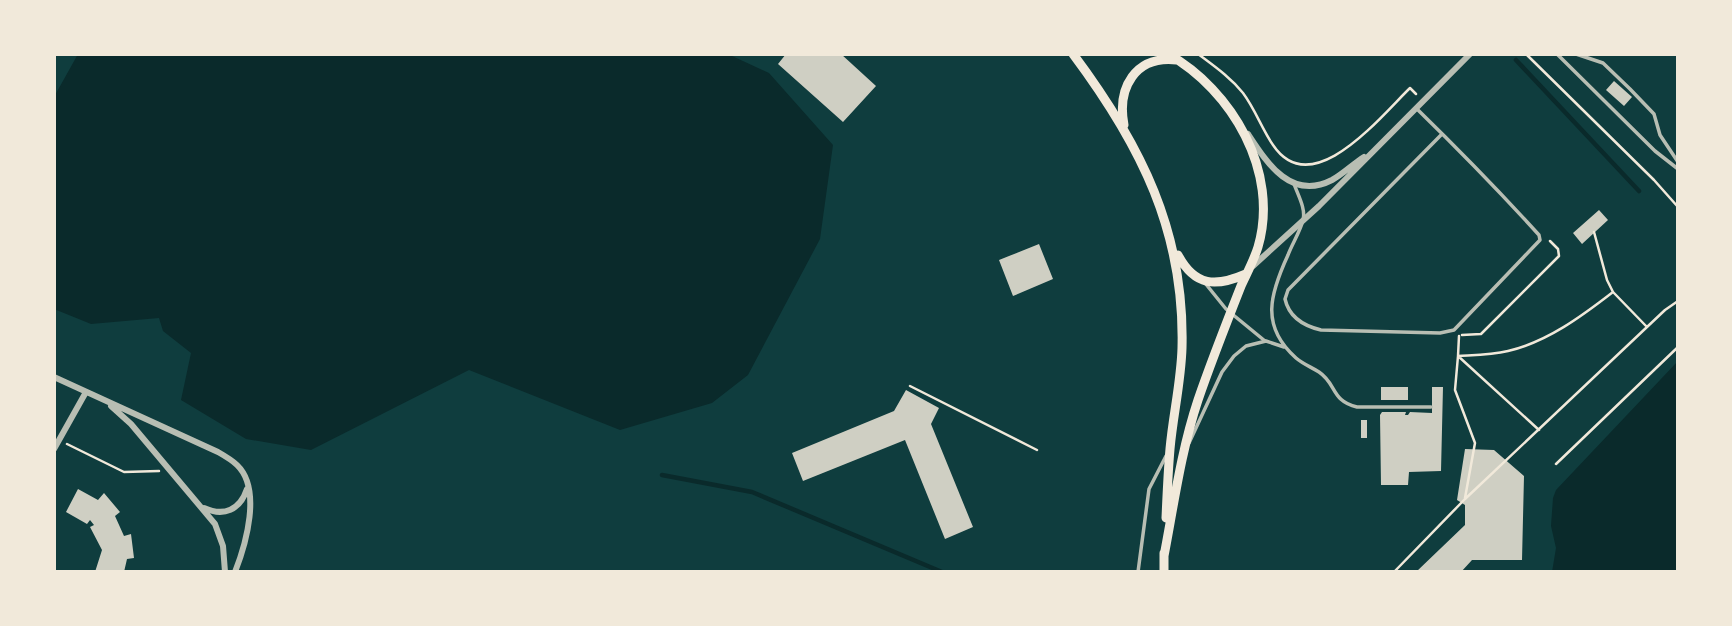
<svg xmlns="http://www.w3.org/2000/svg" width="1732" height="626" viewBox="0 0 1732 626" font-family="Quicksand,sans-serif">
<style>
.water{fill:#0a2a2b}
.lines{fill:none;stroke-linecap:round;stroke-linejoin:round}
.stream{stroke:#0a2a2b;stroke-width:4.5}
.building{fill:#cfcfc3}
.path{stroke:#f1e9da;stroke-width:2.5}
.service{stroke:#b8beb3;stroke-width:3.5}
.minor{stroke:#b8beb3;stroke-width:6}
.secondary{stroke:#f1e9da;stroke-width:9}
</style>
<rect width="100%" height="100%" fill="#0f3d3e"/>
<path class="water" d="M78,54L730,55L769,73L833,145L820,239L748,375L712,403L620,430L469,370L311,450L246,439L181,400L191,353L163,331L159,318L91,324L54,309V97Z
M1678,361V572H1552L1556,548L1551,526L1553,498L1556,490Z"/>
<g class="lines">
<path class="stream" d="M1516,60L1639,191
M662,475L752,492L942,572"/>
</g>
<path class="building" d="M786,54H841L876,86L843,122L778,64Z
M1614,81L1632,97L1624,106L1606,90Z
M1599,210L1608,220L1582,244L1573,233Z
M1039,244L1053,279L1013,296L999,260Z
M1381,387H1408V400H1381Z
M1432,387H1443L1441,471L1409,472L1408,485H1381L1380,415L1382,412H1406L1405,415H1408L1410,412L1432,413Z
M906,390L939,408L931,424L973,527L945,539L905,440L803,481L792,453L894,411Z
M1361,420H1367V438H1361Z
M1465,449L1494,450L1524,476L1522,560H1472L1461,572H1416L1465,525V505L1457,500Z
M78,489L98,500L104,493L120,512L115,516L124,536L131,534L134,558L127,559L124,572H95L102,550L90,527L94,525L90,520L87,524L66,512Z"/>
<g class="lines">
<path class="path" d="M1198,54C1214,66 1230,77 1243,93C1255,109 1262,129 1273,145C1312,203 1380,117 1410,88L1416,94
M1526,54L1654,180L1678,207
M1594,232L1607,280L1613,292
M1462,335L1481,334L1559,256L1558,249L1550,241
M1459,336L1458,356L1539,430
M910,386L1037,450
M67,444L124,472L159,471
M1556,464L1678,347
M1465,498L1475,443L1455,390L1458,356C1475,355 1491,355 1508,351C1547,342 1582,316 1613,292L1647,327
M1394,572L1465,499L1665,310L1678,301"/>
<path class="service" d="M1557,54L1655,151L1678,169
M1576,54L1603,63L1630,89L1654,114L1660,135L1678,162
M1417,109C1459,150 1500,192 1539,235L1540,240L1454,330L1440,333L1321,330C1304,326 1289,317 1285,299L1288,290L1442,134
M1294,184C1298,195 1306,209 1303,220C1300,232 1292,244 1288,255C1270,294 1260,326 1296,358C1303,364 1311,367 1319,372C1337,384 1331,401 1357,407H1431
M1205,283L1226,309L1265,341
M1189,443L1222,372L1234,356L1246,346L1266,341L1284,347
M1138,572L1149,489L1166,456"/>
<path class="minor" d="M1248,134C1267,163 1291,201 1332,180C1343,174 1353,164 1364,157
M1253,266L1319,206L1470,54
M54,377L218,452C225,456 232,460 237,465C262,489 246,544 235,572
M111,406L131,424L215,524L223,546L225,572
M54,449L86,392
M204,508C224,517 240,510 247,489"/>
<path class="secondary" d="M1073,54C1141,145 1185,232 1182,348C1181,382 1173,415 1170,449C1168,472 1167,495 1166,518
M1124,125C1117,88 1135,55 1177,60
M1178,255C1195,287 1216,287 1246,274
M1164,556C1174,504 1181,451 1198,400C1211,362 1226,324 1241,286C1247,273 1254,260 1258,247C1280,172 1232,90 1168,54
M1164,572V553"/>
</g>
<rect width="1732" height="626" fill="none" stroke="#f1e9da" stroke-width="112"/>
</svg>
